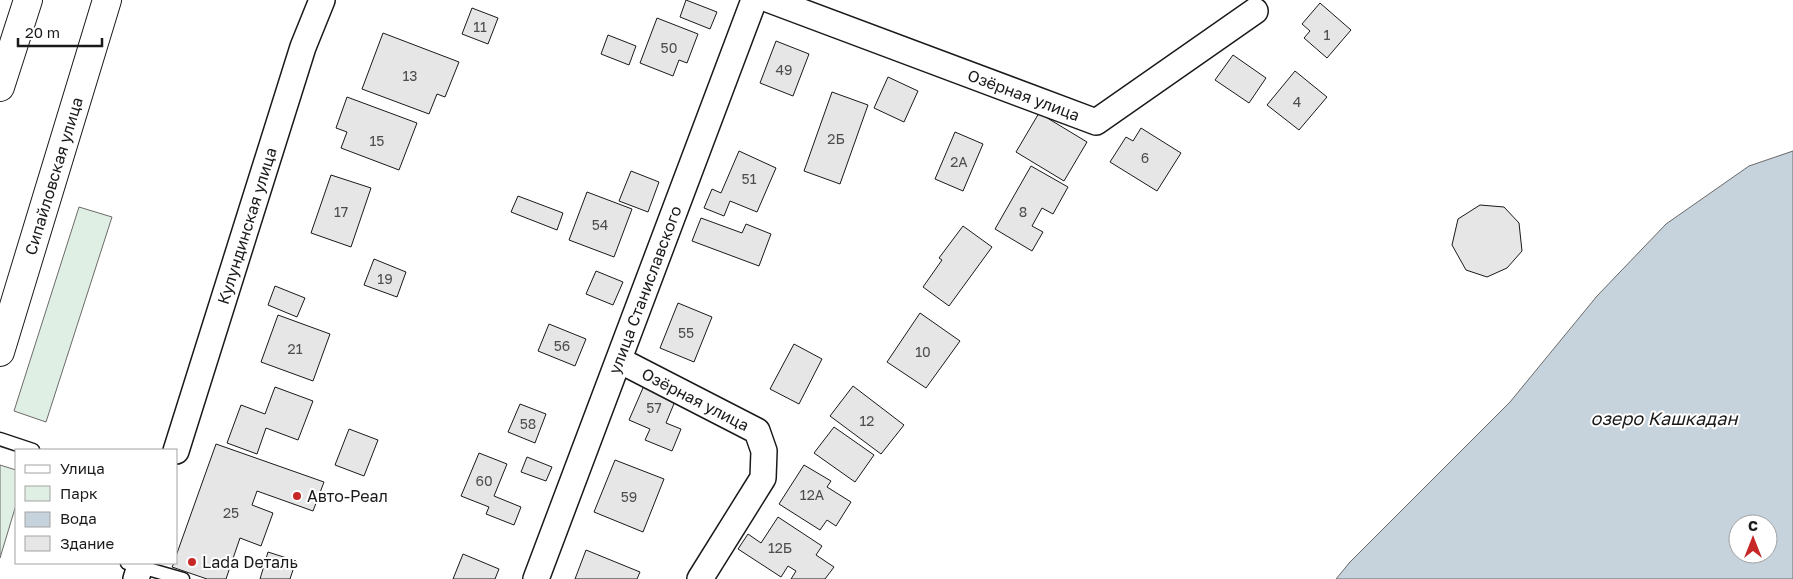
<svg xmlns="http://www.w3.org/2000/svg" width="1793" height="579" viewBox="0 0 1793 579" font-family="'Golos Text',sans-serif">
<style>
.green{fill:#e0efe3;stroke:#6a6a6a}
.water{fill:#c6d2dc;stroke:#6a6a6a;fill-rule:evenodd}
.building{fill:#e6e6e6;stroke:#1a1a1a}
.lines{fill:none;stroke-linecap:round;stroke-linejoin:round}
.lane-casing{stroke:#1a1a1a;stroke-width:15}
.street-casing{stroke:#1a1a1a;stroke-width:28}
.secondary-casing{stroke:#1a1a1a;stroke-width:30}
.lane{stroke:#fff;stroke-width:12}
.street{stroke:#fff;stroke-width:25}
.secondary{stroke:#fff;stroke-width:28}
.poi-dot{fill:#c62828;stroke:#fff;stroke-width:2}
.labels{text-anchor:middle;dominant-baseline:central;stroke-width:4;stroke-linejoin:round;paint-order:stroke}
.number-label{font-size:14px;fill:#4d4d4d}
.street-label{font-size:16px;fill:#1a1a1a;stroke:#fff}
.poi-label{font-size:16px;fill:#1a1a1a;stroke:#fff;text-anchor:start}
.water-label{font-size:18px;font-style:italic;fill:#1a1a1a;stroke:#fff}
</style>
<rect width="100%" height="100%" fill="#fff"/>
<path class="green" d="M79,207L112,217L46,422L14,411Z
M0,465L16,470V505L0,558Z"/>
<path class="water" d="M1793,151V579H1336L1350,562L1510,402L1597,296L1666,224L1749,166ZM1738,524H1768V554H1738Z"/>
<path class="building" d="M686,0L717,12L710,29L680,17Z
M1320,3L1351,30L1327,58L1304,38L1310,31L1302,24Z
M472,8L498,18L488,44L462,34Z
M657,18L698,34L687,63L679,60L673,76L640,63Z
M383,33L459,62L445,97L437,94L429,114L362,89Z
M608,35L636,46L629,65L601,54Z
M776,41L809,54L793,96L760,83Z
M1233,55L1266,78L1249,103L1215,80Z
M1295,71L1327,97L1299,130L1267,105Z
M888,77L918,91L904,122L874,108Z
M832,92L868,105L840,184L804,171Z
M347,97L417,123L399,170L341,148L347,132L336,128Z
M1039,113L1087,142L1064,181L1016,152Z
M1141,128L1181,153L1157,191L1110,162L1126,137L1133,141Z
M955,132L983,144L963,191L935,179Z
M739,151L776,168L757,212L730,201L724,216L704,208L712,189L721,193Z
M1031,166L1068,187L1053,214L1042,208L1032,226L1043,232L1032,251L995,229Z
M631,171L659,182L648,212L619,201Z
M331,175L371,188L351,247L311,233Z
M587,192L632,209L614,257L569,240Z
M518,196L563,213L557,230L511,212Z
M1480,205L1504,207L1519,223L1522,251L1507,268L1487,277L1466,270L1452,245L1458,219Z
M701,218L742,233L746,224L771,234L759,266L692,241Z
M963,226L992,247L949,306L923,287L942,260L939,258Z
M374,259L406,272L397,297L364,285Z
M596,271L623,282L613,305L586,294Z
M275,286L305,298L297,317L268,305Z
M678,303L712,317L694,362L660,348Z
M920,313L960,341L926,388L887,362Z
M278,315L330,334L313,381L261,362Z
M549,324L586,339L575,366L538,351Z
M794,344L822,359L799,404L770,389Z
M646,381L678,394L666,423L681,429L672,451L645,440L650,429L629,420Z
M853,386L904,425L881,454L830,416Z
M275,387L313,401L298,440L266,428L257,454L227,443L241,405L265,414Z
M520,404L546,414L535,443L508,432Z
M834,427L874,455L855,482L814,453Z
M349,429L378,440L364,476L335,465Z
M216,444L324,482L313,511L257,491L252,505L273,513L261,546L240,538L226,579H207L172,567L174,563H176V556Z
M479,453L507,464L494,496L521,507L514,525L486,514L489,507L461,496Z
M527,457L552,467L546,481L521,472Z
M615,460L664,479L643,532L594,512Z
M804,465L831,481L827,487L851,502L836,526L827,520L820,530L779,504Z
M778,517L822,546L816,555L834,567L825,579H791L796,571L788,566L781,577L738,549L748,534L761,543Z
M586,550L640,572L637,579H575Z
M268,552L296,561L290,579H260Z
M463,554L499,569L495,579H453Z"/>
<g class="lines">
<g class="lane-casing">
<path id="lane" d="M0,439L33,450
M127,563L183,579"/>
</g>
<g class="street-casing">
<g id="street">
<path id="s1" d="M770,0L1096,122L1255,11"/>
<path id="s2" d="M619,360L757,431L764,451L763,478L700,579"/>
<path id="s3" d="M176,451L303,47L322,0"/>
<path d="M136,579L141,563"/>
<path id="s4" d="M536,579L754,0"/>
</g>
</g>
<g class="secondary-casing">
<g id="secondary">
<path d="M0,87L28,0"/>
<path id="s5" d="M0,352L107,0"/>
</g>
</g>
<use href="#lane" class="lane"/>
<use href="#street" class="street"/>
<use href="#secondary" class="secondary"/>
</g>
<g class="poi-dot">
<circle cx="297" cy="496" r="5"/>
<circle cx="192" cy="562" r="5"/>
</g>
<g class="labels">
<g class="number-label">
<text x="480" y="26">11</text>
<text x="1327" y="34">1</text>
<text x="669" y="47">50</text>
<text x="784" y="69">49</text>
<text x="410" y="75">13</text>
<text x="1297" y="101">4</text>
<text x="836" y="138">2Б</text>
<text x="377" y="140">15</text>
<text x="1145" y="157">6</text>
<text x="959" y="161">2А</text>
<text x="749" y="178">51</text>
<text x="341" y="211">17</text>
<text x="1023" y="211">8</text>
<text x="600" y="224">54</text>
<text x="385" y="278">19</text>
<text x="686" y="332">55</text>
<text x="562" y="345">56</text>
<text x="295" y="348">21</text>
<text x="923" y="351">10</text>
<text x="654" y="407">57</text>
<text x="867" y="420">12</text>
<text x="528" y="423">58</text>
<text x="484" y="480">60</text>
<text x="812" y="494">12А</text>
<text x="629" y="496">59</text>
<text x="231" y="512">25</text>
<text x="780" y="547">12Б</text>
</g>
<g class="street-label">
<text stroke="none"><textPath href="#s1" startOffset="271">Озёрная улица</textPath></text>
<text stroke="none"><textPath href="#s5" startOffset="184">Сипайловская улица</textPath></text>
<text stroke="none"><textPath href="#s3" startOffset="236">Кулундинская улица</textPath></text>
<text stroke="none"><textPath href="#s4" startOffset="309">улица Станиславского</textPath></text>
<text stroke="none"><textPath href="#s2" startOffset="86">Озёрная улица</textPath></text>
</g>
<g class="poi-label">
<text x="307" y="496">Авто-Реал</text>
<text x="202" y="562">Lada Dеталь</text>
</g>
<g class="water-label">
<text x="1664" y="418">озеро Кашкадан</text>
</g>
</g>
<rect x="15" y="449" width="162" height="115" fill="#ffffff" stroke="#a3a3a3"/>
<rect x="25" y="465" width="25" height="8" fill="#ffffff" stroke="#a3a3a3"/>
<text x="60" y="474" font-size="15" fill="#1a1a1a">Улица</text>
<rect x="25" y="486" width="25" height="15" fill="#e0efe3" stroke="#a3a3a3"/>
<text x="60" y="499" font-size="15" fill="#1a1a1a">Парк</text>
<rect x="25" y="512" width="25" height="15" fill="#c6d2dc" stroke="#a3a3a3"/>
<text x="60" y="524" font-size="15" fill="#1a1a1a">Вода</text>
<rect x="25" y="536" width="25" height="15" fill="#e6e6e6" stroke="#a3a3a3"/>
<text x="60" y="549" font-size="15" fill="#1a1a1a">Здание</text>
<g transform="translate(1753 539)"><circle r="24" fill="#ffffff" stroke="#a3a3a3"/>
<path d="M0-4L9 19L0 12L-9 19Z" fill="#c62828"/>
<text y="-8" font-size="14" font-weight="bold" text-anchor="middle" fill="#1a1a1a">С</text>
</g>
<path d="M18 38v8h84v-8" fill="none" stroke="#1a1a1a" stroke-width="2.5"/>
<text x="25" y="38" font-size="15" fill="#1a1a1a" stroke="#ffffff" stroke-width="4" paint-order="stroke">20 m</text>
</svg>
